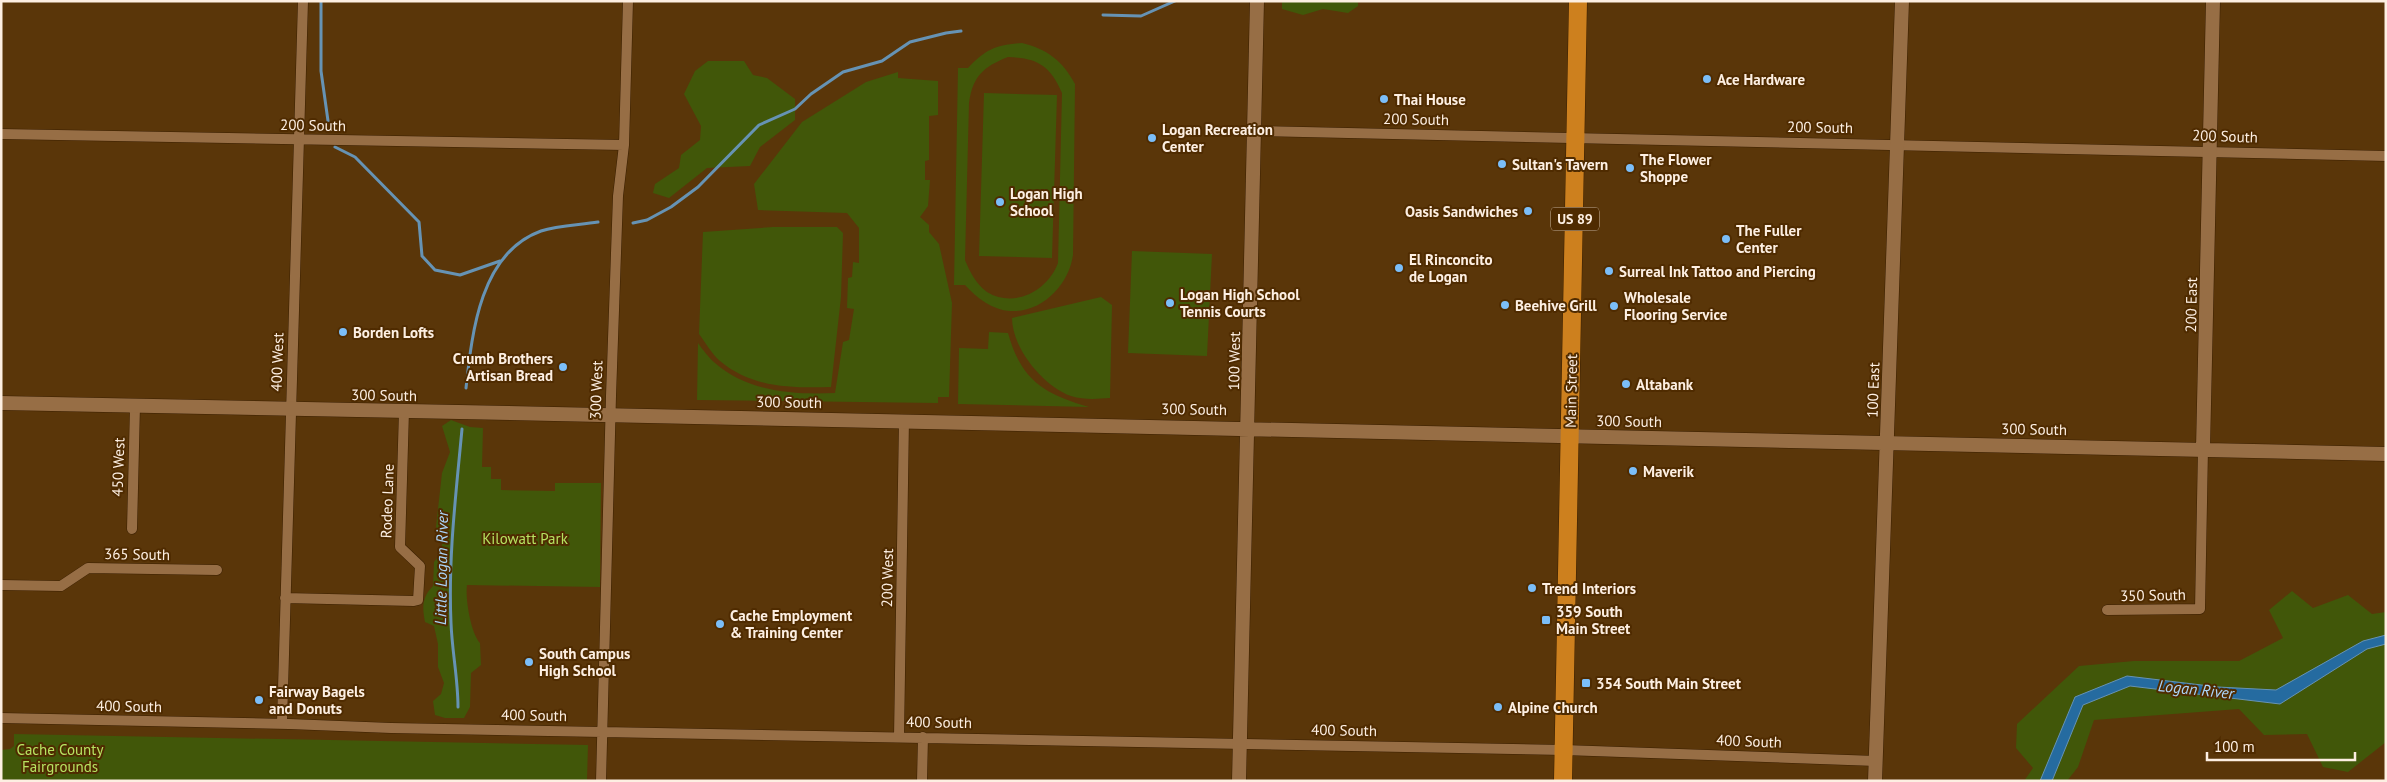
<svg xmlns="http://www.w3.org/2000/svg" width="2387" height="782" viewBox="0 0 2387 782" font-family="'PT Sans',sans-serif">
<style>
.green{fill:#415709;fill-rule:evenodd}
.water{fill:#256ba0;stroke:#6693b4}
.lines{fill:none;stroke-linecap:round;stroke-linejoin:round}
.stream{stroke:#6693b4;stroke-width:3}
.street-casing{stroke:#3a1f00;stroke-width:11}
.secondary-casing{stroke:#3a1f00;stroke-width:15}
.highway-casing{stroke:#3a1f00;stroke-width:19}
.street{stroke:#976e45;stroke-width:10}
.secondary{stroke:#976e45;stroke-width:14}
.highway{stroke:#cd801e;stroke-width:18}
.poi-dot{fill:#7bbef8;stroke:#4f2b00;stroke-width:2}
.labels{text-anchor:middle;dominant-baseline:central;stroke-width:4;stroke-linejoin:round;paint-order:stroke}
.shield{fill:#4f2b00;stroke:#c9b49e;stroke-width:1}
.shield-label{font-size:14px;font-weight:bold;fill:#fdefe2}
.poi-label{font-size:15px;font-weight:bold;fill:#fdefe2;stroke:#4f2b00;text-anchor:start}
.street-label{font-size:15px;fill:#fdefe2;stroke:#4f2b00}
.park-label{font-size:15px;fill:#b6e361;stroke:#4f2b00}
.water-label{font-size:16px;font-style:italic;fill:#abd4f8;stroke:#4f2b00}
</style>
<rect width="100%" height="100%" fill="#5a3609"/>
<path class="green" d="M1282,1H1358V6L1348,13L1323,9L1303,15L1282,9Z
M1022,43C1047,49 1063,61 1075,84L1073,255C1069,284 1043,313 1010,311C992,310 977,298 965,285H954L958,68H968C986,49 996,45 1022,43ZM1008,57C1037,58 1050,65 1062,93L1058,263C1048,290 1015,309 987,292C976,284 970,272 965,260L969,103C973,76 983,67 1008,57Z
M708,61H744L753,75L767,78L795,99V120L760,147L750,166L707,168L669,198L653,193L655,184L679,168L681,155L700,140L701,126L684,94L695,71Z
M898,72V78L938,81V115L929,116V160L925,161V180H930L928,206L920,217L929,225V232L939,244L952,303L949,397H938V403L697,400L698,343C703,350 709,358 715,363C748,392 794,395 835,393L843,342L849,340L854,309L847,308L848,278L852,277L853,262L859,263V228L847,213L758,210L754,184L802,122L866,82Z
M984,93L1057,95L1052,258L979,256Z
M773,227H837L843,233L841,297L831,387C792,388 752,388 720,361C711,353 706,343 699,334L703,232Z
M1132,251L1212,254L1207,356L1128,353Z
M1101,297L1112,305L1110,398C1097,399 1084,400 1071,396C1043,386 1012,348 1012,318Z
M989,332L1008,333C1021,380 1044,394 1089,407L958,404L959,348L988,349Z
M451,420L470,427L483,428L482,467H491V479H501V490L555,491V483H601L600,587L467,585C465,599 471,633 480,643L481,665L471,673L470,707L464,718H445L435,715L433,701L441,694L444,683L438,667V644L434,626L425,622C422,607 422,597 433,586L434,562L442,551V535L436,527L442,473L450,452L442,426Z
M2292,591L2313,608L2348,595L2372,614L2386,612V742L2348,772L2323,767L2307,734L2264,735L2239,709L2094,720L2078,767L2067,781H2024L2033,768L2016,748L2017,724L2079,666L2134,661H2239L2283,638L2269,610Z
M14,734L588,745L587,781H1V750L10,749L14,746Z"/>
<path class="water" d="M2386,635V644L2367,649L2280,704L2130,686L2083,705L2052,781H2040L2075,697L2127,676L2218,687L2276,690L2363,641Z"/>
<g class="lines">
<path class="stream" d="M321,1V71L329,128
M1103,15L1141,16L1175,1
M335,147L355,157L419,222L422,256L435,270L460,275L500,261
M633,223L647,220L671,207L698,187L759,125L795,109L811,94L843,72L882,61L910,42L946,33L961,31
M466,388C472,333 480,253 541,231C558,225 580,225 598,222
M458,707C458,679 452,651 451,623C448,558 456,494 462,429"/>
<g class="street-casing">
<path id="street" d="M1254,131L2386,156
M1,134L624,145
M132,529L135,406
M1,585L61,586L88,568L217,570
M285,598L414,601L418,600L420,566L400,547L404,411
M2107,610L2200,609L2203,449
M1,718L289,724L391,728L1564,750L1876,761
M282,723L303,1
M899,737L904,420
M601,781L611,396L618,196L624,145L628,1
M922,781L923,737"/>
</g>
<g class="secondary-casing">
<path id="secondary" d="M1,403C796,419 1591,433 2386,454
M2203,449L2213,1
M1239,781L1257,1
M1875,781L1902,1"/>
</g>
<g class="highway-casing">
<path id="highway" d="M1563,781L1578,1"/>
</g>
<use href="#street" class="street"/>
<use href="#secondary" class="secondary"/>
<use href="#highway" class="highway"/>
</g>
<g class="poi-dot">
<circle cx="1707" cy="79" r="5"/>
<circle cx="1384" cy="99" r="5"/>
<circle cx="1152" cy="138" r="5"/>
<circle cx="1502" cy="164" r="5"/>
<circle cx="1630" cy="168" r="5"/>
<circle cx="1000" cy="202" r="5"/>
<circle cx="1528" cy="211" r="5"/>
<circle cx="1726" cy="239" r="5"/>
<circle cx="1399" cy="268" r="5"/>
<circle cx="1609" cy="271" r="5"/>
<circle cx="1170" cy="303" r="5"/>
<circle cx="1505" cy="305" r="5"/>
<circle cx="1614" cy="306" r="5"/>
<circle cx="343" cy="332" r="5"/>
<circle cx="563" cy="367" r="5"/>
<circle cx="1626" cy="384" r="5"/>
<circle cx="1633" cy="471" r="5"/>
<circle cx="1532" cy="588" r="5"/>
<rect x="1541" y="615" width="10" height="10" rx="2.5"/>
<circle cx="720" cy="624" r="5"/>
<circle cx="529" cy="662" r="5"/>
<rect x="1581" y="678" width="10" height="10" rx="2.5"/>
<circle cx="259" cy="700" r="5"/>
<circle cx="1498" cy="707" r="5"/>
</g>
<g class="labels">
<rect class="shield" x="1551" y="207.5" width="48" height="23" rx="4"/>
<g class="shield-label">
<text x="1575" y="219">US 89</text>
</g>
<g class="poi-label">
<text x="1717" y="79">Ace Hardware</text>
<text x="1394" y="99">Thai House</text>
<text x="1162" y="129">Logan Recreation<tspan x="1162" dy="17">Center</tspan></text>
<text x="1640" y="159">The Flower<tspan x="1640" dy="17">Shoppe</tspan></text>
<text x="1512" y="164">Sultan's Tavern</text>
<text x="1010" y="193">Logan High<tspan x="1010" dy="17">School</tspan></text>
<text x="1518" y="211" text-anchor="end">Oasis Sandwiches</text>
<text x="1736" y="230">The Fuller<tspan x="1736" dy="17">Center</tspan></text>
<text x="1409" y="259">El Rinconcito<tspan x="1409" dy="17">de Logan</tspan></text>
<text x="1619" y="271">Surreal Ink Tattoo and Piercing</text>
<text x="1180" y="294">Logan High School<tspan x="1180" dy="17">Tennis Courts</tspan></text>
<text x="1624" y="297">Wholesale<tspan x="1624" dy="17">Flooring Service</tspan></text>
<text x="1515" y="305">Beehive Grill</text>
<text x="353" y="332">Borden Lofts</text>
<text x="553" y="358" text-anchor="end">Crumb Brothers<tspan x="553" dy="17">Artisan Bread</tspan></text>
<text x="1636" y="384">Altabank</text>
<text x="1643" y="471">Maverik</text>
<text x="1542" y="588">Trend Interiors</text>
<text x="1556" y="611">359 South<tspan x="1556" dy="17">Main Street</tspan></text>
<text x="730" y="615">Cache Employment<tspan x="730" dy="17">&amp; Training Center</tspan></text>
<text x="539" y="653">South Campus<tspan x="539" dy="17">High School</tspan></text>
<text x="1596" y="683">354 South Main Street</text>
<text x="269" y="691">Fairway Bagels<tspan x="269" dy="17">and Donuts</tspan></text>
<text x="1508" y="707">Alpine Church</text>
</g>
<g class="street-label">
<text transform="translate(1416 119) rotate(1)">200 South</text>
<text transform="translate(313 125) rotate(1)">200 South</text>
<text transform="translate(1820 127) rotate(1)">200 South</text>
<text transform="translate(2225 136) rotate(2)">200 South</text>
<text transform="translate(2191 305) rotate(-89)">200 East</text>
<text transform="translate(1234 361) rotate(-89)">100 West</text>
<text transform="translate(277 362) rotate(-88)">400 West</text>
<text transform="translate(596 390) rotate(-88)">300 West</text>
<text transform="translate(1873 390) rotate(-88)">100 East</text>
<text transform="translate(1571 391) rotate(-89)">Main Street</text>
<text transform="translate(384 395) rotate(1)">300 South</text>
<text transform="translate(789 402) rotate(1)">300 South</text>
<text transform="translate(1194 409) rotate(1)">300 South</text>
<text transform="translate(1629 421) rotate(1)">300 South</text>
<text transform="translate(2034 429) rotate(1)">300 South</text>
<text transform="translate(118 467) rotate(-88)">450 West</text>
<text transform="translate(387 501) rotate(-88)">Rodeo Lane</text>
<text transform="translate(137 554) rotate(1)">365 South</text>
<text transform="translate(887 578) rotate(-89)">200 West</text>
<text transform="translate(2153 595) rotate(-1)">350 South</text>
<text transform="translate(129 706) rotate(1)">400 South</text>
<text transform="translate(534 715) rotate(1)">400 South</text>
<text transform="translate(939 722) rotate(1)">400 South</text>
<text transform="translate(1344 730) rotate(1)">400 South</text>
<text transform="translate(1749 741) rotate(2)">400 South</text>
</g>
<g class="park-label">
<text x="525" y="538">Kilowatt Park</text>
<text x="60" y="749">Cache County<tspan x="60" dy="17">Fairgrounds</tspan></text>
</g>
<g class="water-label">
<text transform="translate(441 568) rotate(-89)">Little Logan River</text>
<text transform="translate(2196 689) rotate(6)">Logan River</text>
</g>
</g>
<rect width="2387" height="782" fill="none" stroke="#fdefe2" stroke-width="5"/>
<path d="M2207 752v8h148v-8" fill="none" stroke="#fdefe2" stroke-width="2.5"/>
<text x="2214" y="752" font-size="15" fill="#fdefe2" stroke="#4f2b00" stroke-width="4" paint-order="stroke">100 m</text>
</svg>
